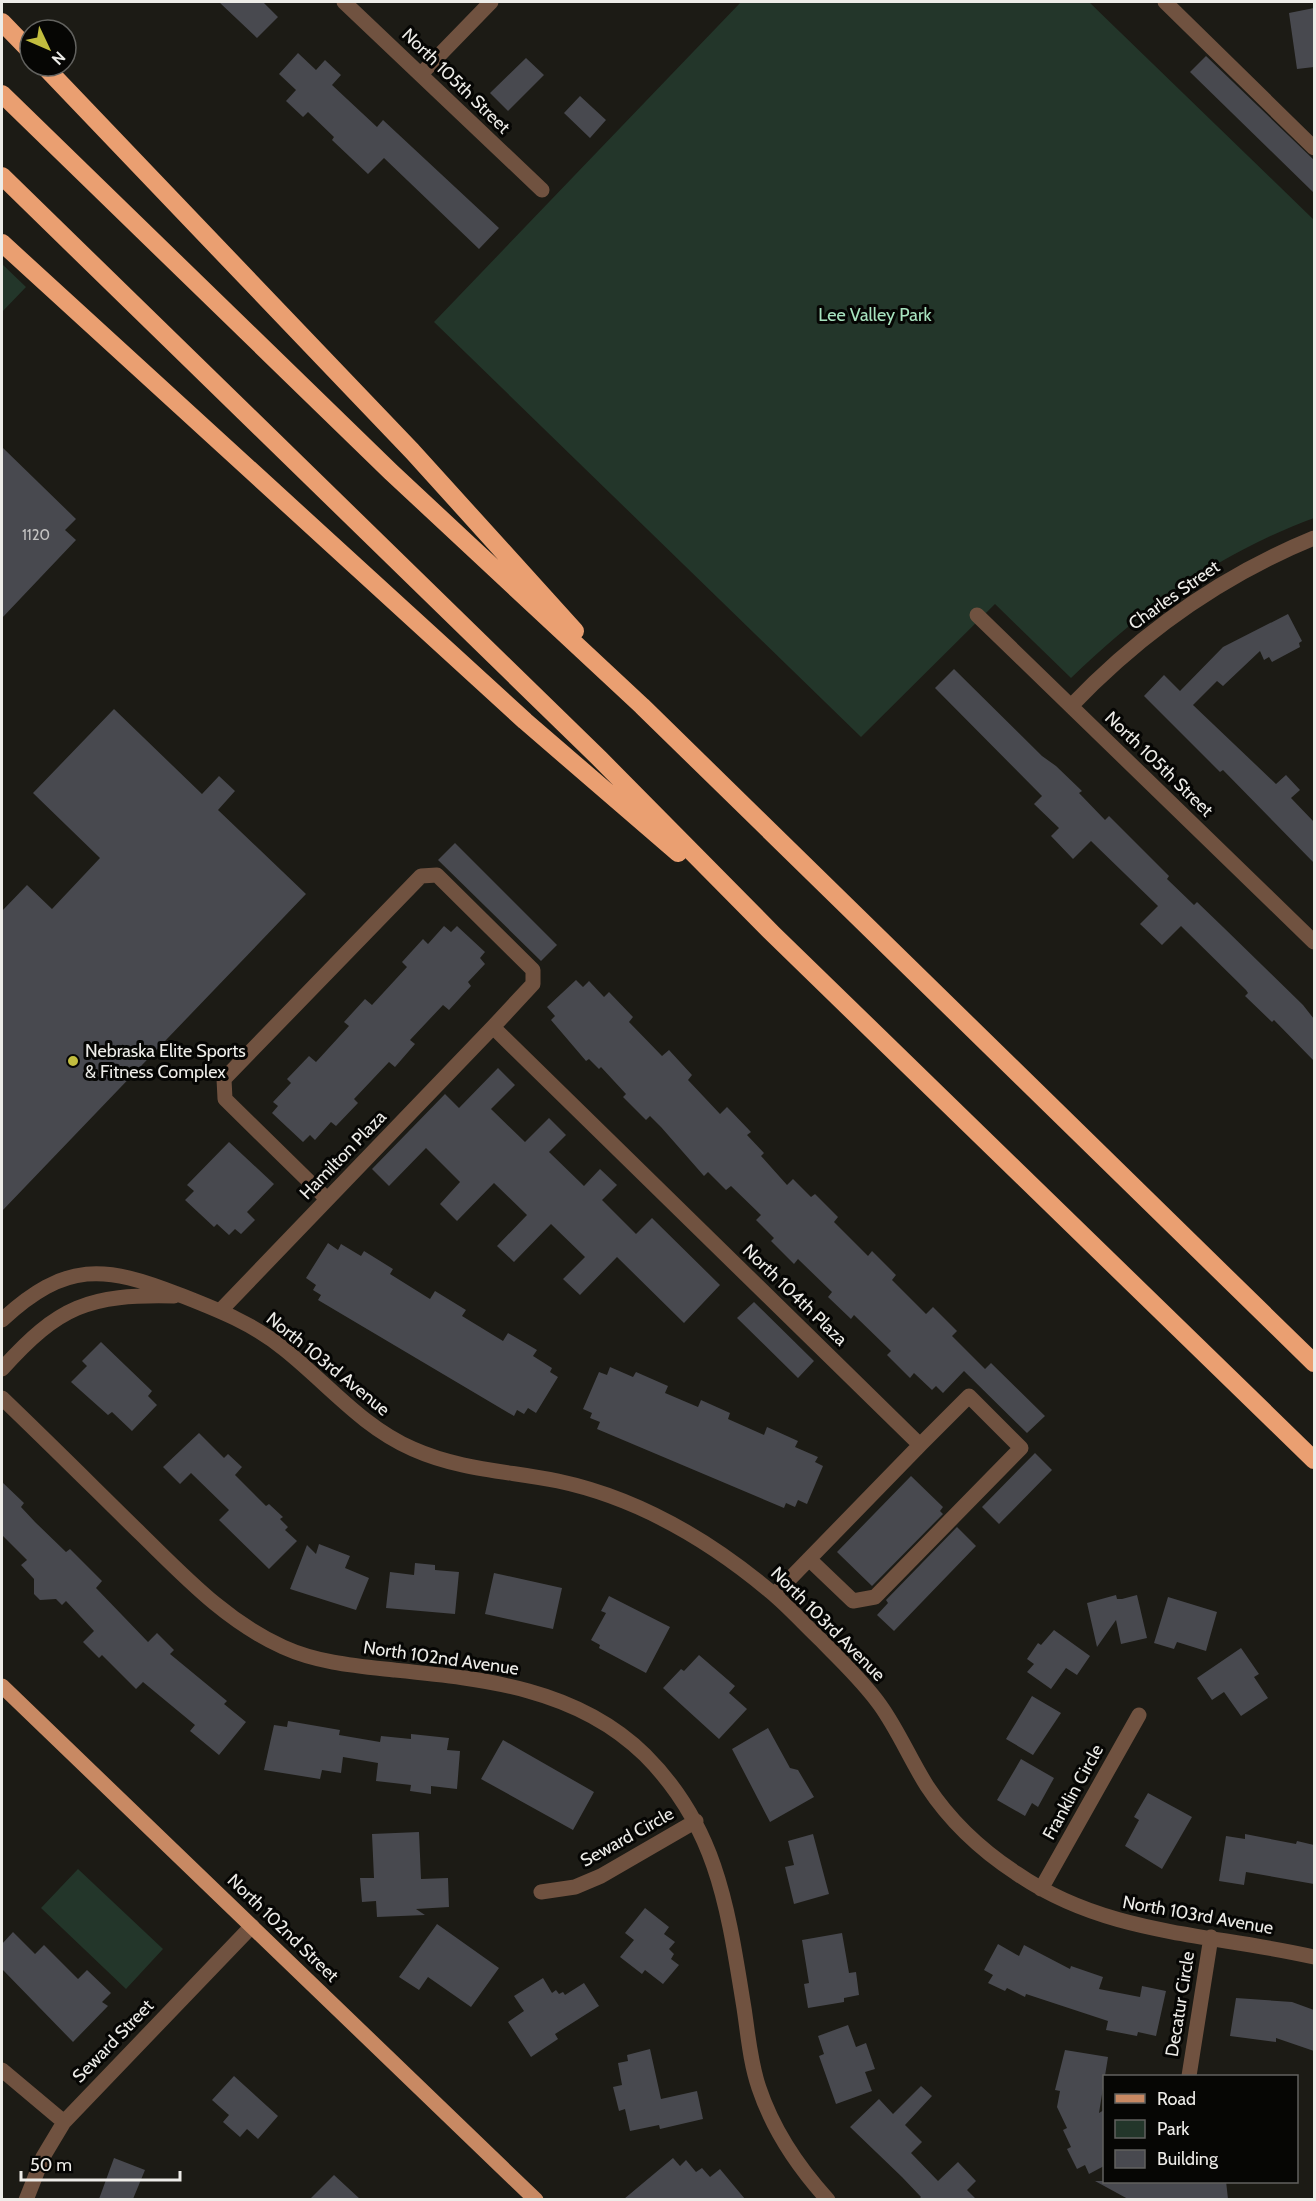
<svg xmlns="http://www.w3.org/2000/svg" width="1316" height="2201" viewBox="0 0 1316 2201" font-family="Cabin,sans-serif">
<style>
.green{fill:#23362a}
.building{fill:#48494f}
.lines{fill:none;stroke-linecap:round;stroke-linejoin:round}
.minor{stroke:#705240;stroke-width:15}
.major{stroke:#c88963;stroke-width:15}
.highway{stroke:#ea9f71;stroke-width:18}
.poi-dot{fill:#c2bd3f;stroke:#060604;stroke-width:2}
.labels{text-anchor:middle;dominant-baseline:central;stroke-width:6;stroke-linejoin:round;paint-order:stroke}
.number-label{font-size:15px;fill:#c4c3c2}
.street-label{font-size:18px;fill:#edece8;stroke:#060604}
.park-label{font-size:18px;fill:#a7e2be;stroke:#060604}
.poi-label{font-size:18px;fill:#edece8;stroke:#060604;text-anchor:start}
</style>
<rect width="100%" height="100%" fill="#1c1b15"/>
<path class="green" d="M741,2H1089L1314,220V518C1219,553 1144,608 1071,678L995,604L861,737L434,322Z
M2,264L26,287L2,312Z
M78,1869L163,1949L126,1989L41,1908Z"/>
<path class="building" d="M219,2H263L278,17L257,38Z
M1314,8V67L1297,69L1289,13Z
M298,53L316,70L325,60L341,75L332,85L377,127L383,120L499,228L479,249L384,158L368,174L332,140L334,137L308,112L303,117L286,101L296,90L279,74Z
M1206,56L1314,160V193L1190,72Z
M526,58L544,75L508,111L490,93Z
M580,96L606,120L590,138L564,113Z
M2,447L76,519L65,530L76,540L2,618Z
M1288,614L1302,641L1299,643L1300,647L1272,662L1269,657L1264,660L1260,651L1223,686L1217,681L1193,705L1276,784L1286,775L1300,790L1291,798L1314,822V863L1223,770L1220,772L1144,696L1164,675L1180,691L1223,647Z
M954,669L1042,756L1056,766L1082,791L1079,793L1105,820L1109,816L1169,876L1167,879L1194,905L1197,902L1223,927L1303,1005L1314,1019V1061L1274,1020L1272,1022L1245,996L1248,993L1246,990L1181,926L1162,945L1140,924L1158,906L1091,841L1073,859L1051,836L1059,828L1034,804L1042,796L935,688Z
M114,709L202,794L219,776L235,791L218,810L306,894L2,1211V911L27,885L52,909L100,858L33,793Z
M455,843L557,945L541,961L438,860Z
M444,926L451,932L457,926L485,952L480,958L485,964L468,982L471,986L449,1010L443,1005L410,1040L415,1044L395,1067L389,1062L354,1099L358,1103L336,1126L331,1122L315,1140L310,1135L303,1142L272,1113L278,1106L273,1102L291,1083L287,1079L309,1056L316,1062L349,1026L344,1022L365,999L372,1005L407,967L402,962L423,939L428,944Z
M576,980L583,987L589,981L604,997L609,992L633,1017L629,1022L662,1056L669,1050L692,1075L688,1080L720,1114L727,1107L751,1132L747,1135L764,1153L761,1156L787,1185L793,1179L811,1197L815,1194L838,1217L834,1222L868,1256L872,1251L896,1275L892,1280L926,1314L933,1307L957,1331L952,1336L985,1369L991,1363L1045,1416L1027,1433L964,1371L943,1393L936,1386L932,1390L914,1373L910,1378L887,1355L891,1351L854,1315L851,1319L828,1297L832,1292L798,1259L794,1264L771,1241L774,1238L756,1220L761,1215L731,1186L726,1190L708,1172L704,1176L661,1127L650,1116L646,1120L623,1097L626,1094L601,1067L599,1069L589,1059L586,1061L551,1020L555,1016L547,1007Z
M498,1068L515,1085L491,1109L525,1142L549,1118L566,1135L549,1152L584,1186L600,1169L617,1185L602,1200L636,1234L652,1218L720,1285L684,1323L617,1257L580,1295L563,1279L585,1257L551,1224L514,1262L497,1246L527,1215L494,1183L457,1221L440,1204L460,1182L426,1148L389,1186L372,1169L445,1094L459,1108Z
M229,1142L274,1184L247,1212L255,1220L241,1234L235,1229L229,1235L217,1224L214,1227L185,1200L194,1191L187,1185Z
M328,1243L338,1250L341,1244L361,1256L364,1251L393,1269L390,1274L430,1299L435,1291L466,1310L462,1316L503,1341L508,1333L537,1350L533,1356L552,1368L550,1372L558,1377L536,1413L528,1408L524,1414L517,1410L514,1416L318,1300L321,1295L313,1290L316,1285L306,1278Z
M754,1302L814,1361L798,1378L737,1318Z
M101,1342L152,1391L148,1396L157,1405L132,1431L112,1412L108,1415L71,1382L87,1366L82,1361Z
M610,1367L633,1377L636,1372L668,1386L665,1393L698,1407L701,1400L730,1413L728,1419L764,1435L767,1427L798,1441L795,1447L818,1457L815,1462L823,1466L807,1504L798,1500L795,1507L786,1503L784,1508L597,1429L600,1422L590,1418L592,1413L583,1409L599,1372L607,1375Z
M199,1433L224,1458L228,1454L242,1467L235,1475L266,1506L269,1504L283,1517L280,1519L288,1527L285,1530L297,1541L269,1569L219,1520L229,1510L191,1473L180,1484L163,1467Z
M1035,1453L1052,1470L999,1524L982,1507Z
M911,1476L943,1507L940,1511L943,1514L872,1586L837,1552Z
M2,1482L24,1503L21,1507L35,1522L66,1552L70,1549L102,1581L96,1588L148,1642L157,1633L174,1650L170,1654L227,1701L224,1704L246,1722L219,1755L190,1731L195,1725L143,1682L136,1689L102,1655L99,1658L83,1642L94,1631L66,1601L62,1605L56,1599L40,1600L34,1594V1579L21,1565L27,1560L2,1535Z
M957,1527L976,1546L894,1631L877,1615L888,1603L886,1600Z
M319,1544L350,1556L345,1568L369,1578L356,1610L290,1589L307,1545L316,1554Z
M415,1563L435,1565V1570L459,1572L455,1614L386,1608L390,1572L414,1575Z
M494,1573L562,1588L553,1629L485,1614Z
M1116,1595L1117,1599H1122L1137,1595L1147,1638L1121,1644L1116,1620L1097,1647L1087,1603Z
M609,1596L670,1627L646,1673L599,1648L600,1645L591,1640L606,1613L601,1611Z
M1168,1597L1217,1612L1206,1651L1177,1642L1174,1649L1154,1643Z
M1054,1630L1090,1656L1077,1675L1066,1668L1051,1689L1027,1672L1034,1664L1027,1659L1038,1643L1041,1645Z
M1241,1648L1259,1674L1254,1677L1268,1698L1241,1716L1224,1692L1212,1700L1197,1678Z
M699,1655L735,1686L729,1693L747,1709L719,1739L663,1688L681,1669L684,1671Z
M1032,1696L1061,1713L1033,1755L1006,1739Z
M288,1721L340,1730L339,1735L380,1742L381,1736L411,1739V1734L449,1738L447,1750L460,1751L457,1789L431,1786V1794L410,1791L411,1785L376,1781L378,1763L343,1757L341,1773L322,1770L320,1779L264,1770L274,1725L287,1727Z
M768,1728L790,1768L798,1770L814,1797L770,1822L732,1749Z
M503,1740L594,1792L573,1830L481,1779Z
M1021,1759L1054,1778L1038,1807L1032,1803L1025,1816L997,1800Z
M1148,1793L1192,1817L1162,1869L1125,1846L1139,1820L1134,1817Z
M419,1832L421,1879L448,1878L449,1907L416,1909L425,1915L377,1917L376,1901L362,1902L360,1878H374L372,1834Z
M813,1834L829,1894L794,1904L785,1867L794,1865L788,1841Z
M1245,1834L1296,1844L1297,1841L1314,1845V1884L1246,1872L1244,1885L1219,1881L1226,1836L1245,1839Z
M645,1908L669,1927L664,1934L675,1942L669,1949L674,1954L671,1959L679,1965L663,1984L645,1970L642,1974L620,1957L634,1940L625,1933Z
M437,1924L499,1968L471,2007L428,1977L419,1990L399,1977Z
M13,1932L35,1954L44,1945L78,1979L87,1970L111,1993L102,2002L108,2006L73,2042L2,1969V1944Z
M842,1933L849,1973L856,1972L859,1995L844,1998V2002L808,2008L804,1984L809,1983L802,1940Z
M998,1944L1019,1956L1024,1945L1070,1969L1071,1966L1103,1977L1099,1989L1140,1997L1142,1986L1166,1991L1156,2036L1138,2032L1137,2036L1106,2030L1108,2021L1026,1994L1025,1997L1007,1988L1005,1991L988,1983L993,1975L984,1970Z
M543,1978L552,1993L556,1990L559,1994L563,1992L565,1995L584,1983L599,2006L555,2034L558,2039L531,2057L508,2022L524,2011L514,1996Z
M1236,1998L1292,2002L1314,2010V2051L1276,2038V2042L1230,2036Z
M848,2025L856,2047L866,2043L875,2069L865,2072L872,2091L836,2104L819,2056L824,2054L818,2036Z
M650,2049L661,2099L697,2091L703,2119L660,2129L659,2125L630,2131L625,2109L619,2111L613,2087L622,2085L618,2063L628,2061L627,2055Z
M1065,2050L1108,2057L1099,2113L1104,2110V2166L1089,2174L1085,2165L1077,2169L1067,2149L1071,2147L1063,2130L1067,2128L1057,2107L1060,2091L1055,2090Z
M234,2076L278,2116L258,2139L247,2129L240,2137L223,2122L229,2115L212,2100Z
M921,2086L932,2096L905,2125L922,2142L911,2153L938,2181L958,2162L976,2181L967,2190L976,2199H919L921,2197L902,2177L850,2127L879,2099L893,2114Z
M114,2158L145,2170L133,2199H99Z
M673,2158L680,2166L686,2160L696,2172L702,2168L710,2177L720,2169L745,2199H624Z
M334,2175L360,2199H310Z
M1095,2181H1226L1228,2199H1128Z"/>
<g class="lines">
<path class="minor" d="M344,2L542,190
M1165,2L1314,148
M421,74L491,2
M977,615L1314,942
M1071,706C1140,634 1221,576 1314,538
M493,1027L920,1445L775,1594
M221,1310L493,1027L533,984V970L437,875L421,876L224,1079L225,1099L327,1199
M2,1320C66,1261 104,1265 180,1295C218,1310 252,1323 284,1349C327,1383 362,1427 413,1449C460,1470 509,1471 558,1481C638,1498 709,1540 771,1592C789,1607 805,1625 822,1641C842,1662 863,1681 880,1705C898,1730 910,1759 927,1786C950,1821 981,1850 1016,1873C1107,1936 1210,1933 1314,1957
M2,1369C59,1306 88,1294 174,1296
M2,1398C49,1443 95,1489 141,1534C186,1578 226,1621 283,1647C318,1663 357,1666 394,1670C484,1679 577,1688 645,1755C718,1828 728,1910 744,2008C748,2034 750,2062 759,2088C773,2130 798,2167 828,2200
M809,1559L853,1601L875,1597L1021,1448L969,1396L920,1445
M1041,1889L1139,1715
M541,1892L575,1887L601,1876L696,1821
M2,2070L64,2122
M1189,2076L1211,1937
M26,2200L43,2157L64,2122L252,1926"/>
<path class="major" d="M2,1686L536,2200"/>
<path class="highway" d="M2,22L30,51
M44,66L412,451L575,631
M2,94L391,472L642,706L1314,1363
M2,176L600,759L773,934L1314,1460
M2,243L525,721L678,853"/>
</g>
<circle class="poi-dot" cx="73" cy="1061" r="6"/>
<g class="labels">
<g class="number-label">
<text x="36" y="535">1120</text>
</g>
<g class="street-label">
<text transform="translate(456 81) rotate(44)">North 105th Street</text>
<text transform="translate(1174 595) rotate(-35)">Charles Street</text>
<text transform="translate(1159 764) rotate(44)">North 105th Street</text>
<text transform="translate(343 1155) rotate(-46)">Hamilton Plaza</text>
<text transform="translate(795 1295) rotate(44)">North 104th Plaza</text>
<text transform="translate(328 1364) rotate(39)">North 103rd Avenue</text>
<text transform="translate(828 1624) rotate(45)">North 103rd Avenue</text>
<text transform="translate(441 1658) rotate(8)">North 102nd Avenue</text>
<text transform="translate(1073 1792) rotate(-61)">Franklin Circle</text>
<text transform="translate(627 1837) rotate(-29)">Seward Circle</text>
<text transform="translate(1198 1915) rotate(10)">North 103rd Avenue</text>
<text transform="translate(283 1928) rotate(44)">North 102nd Street</text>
<text transform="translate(1180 2004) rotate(-81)">Decatur Circle</text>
<text transform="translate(113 2041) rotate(-46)">Seward Street</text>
</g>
<g class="park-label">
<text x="875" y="315">Lee Valley Park</text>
</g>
<g class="poi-label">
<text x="85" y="1051">Nebraska Elite Sports<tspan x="85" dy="21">&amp; Fitness Complex</tspan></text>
</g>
</g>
<rect width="1316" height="2201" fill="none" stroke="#edece8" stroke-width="6"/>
<rect x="1103" y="2075" width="195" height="108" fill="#060604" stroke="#62625f" stroke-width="1.5"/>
<rect x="1115" y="2094" width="30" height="9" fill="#c88963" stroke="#62625f" stroke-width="1.5"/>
<text x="1157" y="2105" font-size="18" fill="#edece8">Road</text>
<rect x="1115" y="2120" width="30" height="18" fill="#23362a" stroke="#62625f" stroke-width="1.5"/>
<text x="1157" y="2135" font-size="18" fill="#edece8">Park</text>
<rect x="1115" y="2150" width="30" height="18" fill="#48494f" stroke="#62625f" stroke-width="1.5"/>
<text x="1157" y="2165" font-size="18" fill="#edece8">Building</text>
<g transform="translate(48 48) rotate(134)"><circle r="28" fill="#060604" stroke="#62625f" stroke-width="1.5"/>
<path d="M0-4.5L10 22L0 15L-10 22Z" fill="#c2bd3f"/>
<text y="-9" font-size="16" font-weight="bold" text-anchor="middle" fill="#edece8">N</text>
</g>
<path d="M21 2171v9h159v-9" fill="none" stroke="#edece8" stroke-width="3"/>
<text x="30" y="2171" font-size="18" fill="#edece8" stroke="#060604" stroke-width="4.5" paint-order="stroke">50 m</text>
</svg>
